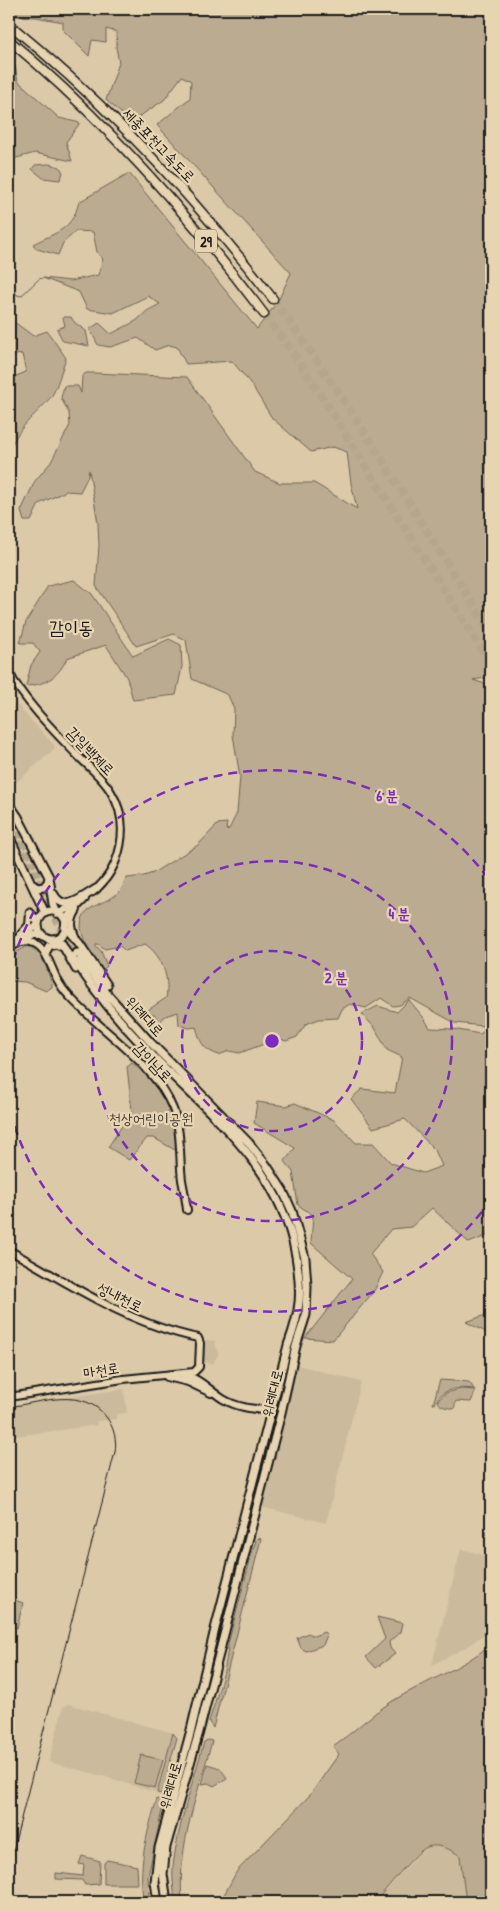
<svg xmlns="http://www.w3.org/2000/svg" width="500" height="1911" viewBox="0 0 500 1911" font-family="'Patrick Hand','Poor Story',sans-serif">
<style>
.built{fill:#cbba9c}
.green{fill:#bbac91;stroke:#6c6456}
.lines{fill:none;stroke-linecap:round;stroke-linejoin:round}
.stream{stroke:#615b4f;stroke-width:1}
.primary-tunnel{stroke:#b5a68c;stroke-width:7;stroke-dasharray:7 3.5;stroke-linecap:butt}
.highway-tunnel{stroke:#b5a68c;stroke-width:8;stroke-dasharray:8 4;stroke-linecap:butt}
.secondary-casing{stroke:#1c1c1c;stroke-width:10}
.primary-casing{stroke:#1c1c1c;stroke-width:11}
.highway-casing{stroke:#1c1c1c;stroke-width:11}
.secondary{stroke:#e7d4b1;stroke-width:6}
.primary{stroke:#e7d4b1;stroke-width:7}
.highway{stroke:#e7d4b1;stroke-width:8}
.tram{stroke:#1c1c1c;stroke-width:1}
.ring{fill:none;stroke:#7b2cbf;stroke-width:2.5;stroke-dasharray:9 6}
.labels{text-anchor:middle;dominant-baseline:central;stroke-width:4.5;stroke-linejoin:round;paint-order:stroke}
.shield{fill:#e7d4b1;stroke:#595349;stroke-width:1}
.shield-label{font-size:14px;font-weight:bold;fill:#1c1c1c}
.street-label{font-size:15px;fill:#1c1c1c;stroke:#e7d4b1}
.park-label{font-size:15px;fill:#444039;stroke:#e7d4b1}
.quarter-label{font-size:18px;fill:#1c1c1c;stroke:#e7d4b1}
.centre{fill:#7b2cbf;stroke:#e7d4b1;stroke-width:2.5}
.ring-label{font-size:15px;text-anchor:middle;font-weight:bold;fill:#7b2cbf;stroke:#e7d4b1;stroke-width:4.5;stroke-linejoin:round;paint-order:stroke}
</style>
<rect width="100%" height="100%" fill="#dbc9a8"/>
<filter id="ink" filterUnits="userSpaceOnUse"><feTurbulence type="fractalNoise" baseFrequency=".02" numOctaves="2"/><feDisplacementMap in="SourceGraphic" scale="10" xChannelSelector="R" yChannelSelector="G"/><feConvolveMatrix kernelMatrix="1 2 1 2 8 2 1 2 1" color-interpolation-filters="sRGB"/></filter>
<g filter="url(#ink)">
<path class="built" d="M15,703L54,745V749L9,789V708Z
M206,1340L215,1341L218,1355L213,1364L202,1361Z
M298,1365L361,1382L326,1523L258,1506Z
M124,1389L127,1413L116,1414V1419L97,1421V1425L9,1437V1410L16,1405Z
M461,1549L491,1557V1625L484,1634L468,1646L432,1665Z
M68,1704L173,1733L157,1793L103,1776L49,1762L63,1707Z
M442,1846L460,1856L466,1902H375L413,1860L427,1847Z"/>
<path class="green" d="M14,9H491V677L473,680L491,686V1017L484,1026L455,1023L410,998L400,1005L393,1006L381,998L366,1008L350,1004L342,1009L338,1018L319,1019L306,1024L297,1037L286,1041L275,1037L264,1044L245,1051L240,1053L229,1051L219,1055C202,1049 201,1043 196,1027L189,1028L179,1025L178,1012L165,1016L159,1023L155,1015L145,1012L166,998C170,978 162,955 145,944L125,951L120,946L105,949L98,944H96V946L101,951L107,966L102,971C97,958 85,947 82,933C76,906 102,906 117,894C122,891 124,883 127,878L144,876L153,873L198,845L218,824L227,823L226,830L229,829L237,813L240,777L233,735L234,709L228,695L192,679L186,640L174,634L136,646L96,586L99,546L98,523L89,470L88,476L80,492L66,491L39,504L31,521H24L21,511L35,481L51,462L70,425L69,413L61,398L64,386H78L81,393L82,376L86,373H93L187,377L255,472L280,483H314L357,509L351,483L347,452L333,447L311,452L272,418L251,384L232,361L186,364L177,347L169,345L155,350L138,338L110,347L98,345L90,329L99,323L111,334L136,321L147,311L160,304L148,296L113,313L87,309L79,292L43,278L71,281L98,275L103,259L97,252L93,232L76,231L63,243L58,255L37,249L33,244C57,232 72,230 79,202L129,173L257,329L278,301L291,273L157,125L190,98L191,81L182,76L164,100L131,122L106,100L119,63L116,47L117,32L106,29V42L92,40L89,56L63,30V22L36,17L16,16Z
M9,62L15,66L18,81L59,118L80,123L66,142L72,161L35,153L9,160Z
M49,164L60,167L63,173L60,180L43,178L32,169L35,165Z
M63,317H71L74,322L86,331L89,346L63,341L57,329L65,326Z
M9,318L33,336L47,331L66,358C62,368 57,389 51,397C33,418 19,425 9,452V379L26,372L22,354L9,356Z
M74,580L92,594L133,656L169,639L181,645L182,667L176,695L133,700L127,678L106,645L67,658C59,676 46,685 26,686L31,665L40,652L33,643H20L26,622L48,586Z
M28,946C43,951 47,970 52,984V987L46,991L25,982L11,981L9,983V956Z
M409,1000L424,1018L430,1028L453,1029L480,1034L491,1026V1234L469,1243L432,1208L411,1227L391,1229L370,1254L383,1272L374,1291L333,1340L305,1338L352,1279L311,1243L313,1215L298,1205L293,1172L285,1161L295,1148L254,1123L257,1102L286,1106L295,1103L334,1120L356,1143H373L391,1163L423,1173L442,1166L435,1150L405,1119L373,1128L351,1099L362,1089L395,1093L402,1057L387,1050L375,1028L362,1014L378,1006L397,1012Z
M132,1063C159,1084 176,1115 177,1149L175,1150L154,1138H147L129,1160L108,1147L132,1111L127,1067Z
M491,1313V1330L486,1332L466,1322Z
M440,1380L469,1382L474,1389C458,1387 441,1388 435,1404H433Z
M461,1389L476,1390L471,1402L456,1401L454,1409C447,1407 439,1408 438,1400L446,1393Z
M257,1538L261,1539L213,1728L209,1722C216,1697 227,1670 228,1644L253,1549Z
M9,1598L23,1603L17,1628L9,1626Z
M377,1617L402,1623L400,1632L389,1642L390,1648L395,1654L376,1668L366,1657L385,1639Z
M324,1632L327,1635L323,1645L306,1651L301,1648L297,1638L308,1633L314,1636Z
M491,1644V1651L489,1654L491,1659V1666L482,1667L491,1669V1902H466L460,1856C452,1850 438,1843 427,1847C416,1851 384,1892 375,1902H202L224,1895L237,1871L310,1795L339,1754L333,1746C353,1733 370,1715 391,1702C423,1682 462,1669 491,1644Z
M173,1733L177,1738L168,1769L169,1776L165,1795L157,1793Z
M208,1740L212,1741C198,1793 177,1846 182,1900L175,1901C174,1890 172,1878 173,1866C178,1824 193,1783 204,1742Z
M141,1755L163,1760L155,1788L134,1783Z
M207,1764L220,1768L227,1778L214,1786L208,1783L202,1784Z
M157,1799L164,1801L148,1876L149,1902H144C137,1867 147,1833 157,1799Z
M82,1856L100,1861L99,1884L85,1885L82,1880L56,1879V1873L83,1876L84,1865L79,1864Z
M107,1860L137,1866L138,1884H104V1863Z"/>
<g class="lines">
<path class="stream" d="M9,285L17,295L21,296L39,279L42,278"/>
<path class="primary-tunnel" d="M9,813L48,890
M9,823L75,959
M57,909L81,958"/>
<path class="highway-tunnel" d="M273,299C352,406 420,521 491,633
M264,314L299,361L491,664"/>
<g class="secondary-casing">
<path id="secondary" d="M9,673C27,704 53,730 77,755C89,767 103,778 111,792C131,824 122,868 93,892
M58,913L74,906
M65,924L69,915L85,899
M21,934L29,925L30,913
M76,938C71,927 70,921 77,910
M17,939L31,931L38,924
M21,942C45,938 48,962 57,979C60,985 65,992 70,997C102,1032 156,1065 173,1109C182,1132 179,1156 182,1180C184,1190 186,1200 187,1210
M9,948L34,935H41
M9,1250C69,1284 129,1324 198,1338L200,1343L199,1367L194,1372L123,1379L9,1397
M183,1375C199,1377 210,1391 223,1399C238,1408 254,1409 272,1411
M167,1377L188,1382L211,1393"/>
</g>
<g class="primary-casing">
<path id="primary" d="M9,804L18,817L49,877L53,904L57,913
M9,836L45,913
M33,885L37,888L44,887L48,882L49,877
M53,893C64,915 82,897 96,889
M38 925a14 14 0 1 1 28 0a14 14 0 1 1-28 0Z
M30,913L38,922
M65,927L79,943L107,985
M55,939L62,944L76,969
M47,950L49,946L56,944L63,947
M81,958L108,995L151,1043L248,1142L267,1166L283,1191L292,1211L305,1258L307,1286L306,1315L296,1346L281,1413L199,1732L166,1847L163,1874L167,1902
M72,962V957L77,953L86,954
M76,962C96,993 119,1021 145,1048C206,1112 280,1163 296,1256C302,1293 301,1310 288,1345L215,1629L191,1730L159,1848L155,1882L158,1902"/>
</g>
<g class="highway-casing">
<path id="highway" d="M9,24C108,105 195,198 273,299
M9,40C105,120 189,215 264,314"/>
</g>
<use href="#secondary" class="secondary"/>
<use href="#primary" class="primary"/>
<use href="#highway" class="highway"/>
<path class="tram" d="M9,1407C42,1402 84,1386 107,1418C114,1428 117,1440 115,1452L15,1842L9,1878"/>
</g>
</g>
<g class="ring">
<circle cx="272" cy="1041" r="90"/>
<circle cx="272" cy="1041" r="180"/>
<path d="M491 1200A271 271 0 0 1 9 1107M9 975A271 271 0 0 1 491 882"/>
</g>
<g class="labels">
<rect class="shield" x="195" y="229.5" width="22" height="23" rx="4"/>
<g class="shield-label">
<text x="206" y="241">29</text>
</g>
<g class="street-label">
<text transform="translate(159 145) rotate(46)">세종포천고속도로</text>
<text transform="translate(91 751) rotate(46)">감일백제로</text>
<text transform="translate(145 1016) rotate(48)">위례대로</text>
<text transform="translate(153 1062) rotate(47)">감이남로</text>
<text transform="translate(120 1297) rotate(26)">성내천로</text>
<text transform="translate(101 1370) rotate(-9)">마천로</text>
<text transform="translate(272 1393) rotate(-76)">위례대로</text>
<text transform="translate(170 1785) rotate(-74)">위례대로</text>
</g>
<g class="park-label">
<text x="151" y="1118">천상어린이공원</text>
</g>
<g class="quarter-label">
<text x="71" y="627">감이동</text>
</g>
</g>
<circle cx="272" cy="1041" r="8" class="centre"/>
<g class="ring-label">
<text x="387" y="801">6 분</text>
<text x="399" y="919">4 분</text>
<text x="336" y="983">2 분</text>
</g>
<rect width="500" height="1911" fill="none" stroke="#e7d4b1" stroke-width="30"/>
<rect x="15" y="15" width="470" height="1881" fill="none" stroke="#1c1c1c" stroke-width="2" filter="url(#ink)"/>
</svg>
